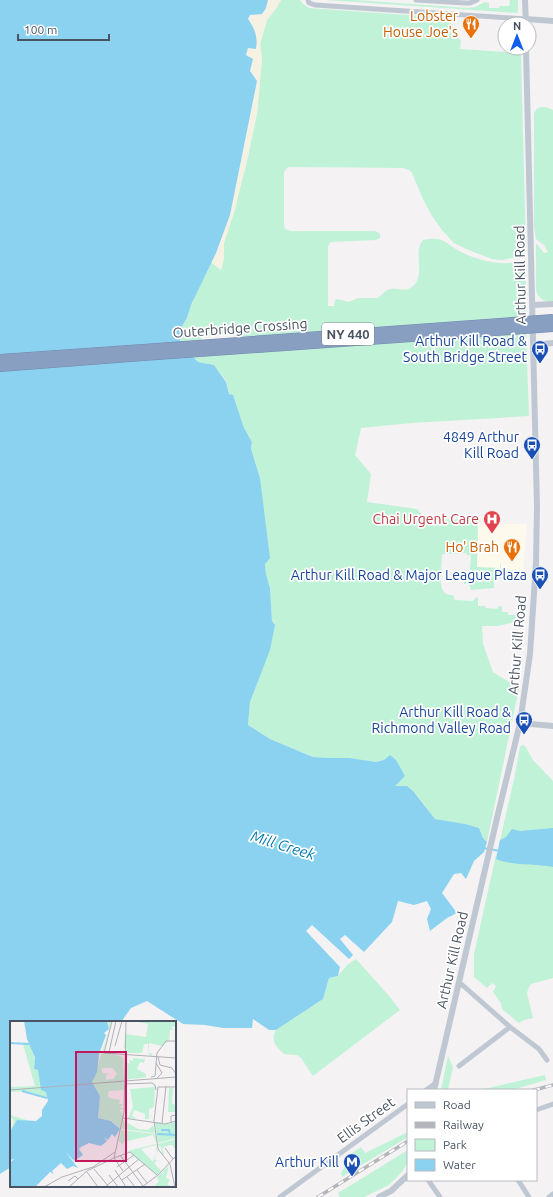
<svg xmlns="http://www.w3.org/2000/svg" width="553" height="1197" viewBox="0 0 553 1197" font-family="Ubuntu,sans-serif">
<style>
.commercial{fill:#fdfaed}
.green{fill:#c0f2d8;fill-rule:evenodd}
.sand{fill:#f5f1e3}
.water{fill:#8bd2f1}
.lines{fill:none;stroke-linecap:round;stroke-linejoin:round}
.stream{stroke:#8bd2f1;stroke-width:2}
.motorway-casing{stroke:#738aae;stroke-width:10}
.minor{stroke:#bfc8d2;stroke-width:5}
.tertiary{stroke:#bfc8d2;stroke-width:6}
.motorway{stroke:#889fc2;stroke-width:9}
.rail-casing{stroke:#b4b6bc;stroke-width:3.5}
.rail{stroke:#fff;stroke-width:2;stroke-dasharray:6;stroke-linecap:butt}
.motorway-bridge-casing{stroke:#738aae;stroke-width:10;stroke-linecap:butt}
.motorway-bridge{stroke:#889fc2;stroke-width:9}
.labels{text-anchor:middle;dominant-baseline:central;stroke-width:3.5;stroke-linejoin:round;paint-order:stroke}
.shield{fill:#fff;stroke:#808790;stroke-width:1}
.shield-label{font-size:13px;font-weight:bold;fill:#495361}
.food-label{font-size:14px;fill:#c56008;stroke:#fff;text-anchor:end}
.street-label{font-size:14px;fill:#495361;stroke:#fff}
.transit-label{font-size:14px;fill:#164399;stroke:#fff;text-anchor:end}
.health-label{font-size:14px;fill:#be3a42;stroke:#fff;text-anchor:end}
.water-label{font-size:15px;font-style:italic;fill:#077bae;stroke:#fff}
.inset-river{fill:none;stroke:#8bd2f1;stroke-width:2}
.inset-road{fill:none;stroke:#b0b2b8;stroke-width:1}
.view{fill:#c2185b;fill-opacity:0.15;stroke:#c2185b;stroke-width:2}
.inset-edge{fill:none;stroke:#495361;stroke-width:2}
</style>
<rect width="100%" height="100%" fill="#f4f2f2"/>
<path class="commercial" d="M478,524H527L523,571L476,569Z"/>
<path class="green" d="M281,0H300L303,4L309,8L450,18C451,27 452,36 461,40L460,49L520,53L521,56L526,250L523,254L517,257L502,260L492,259L466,249L454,243L442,230L432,216L423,199L412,173L409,170L403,168L289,167L286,169L284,173V226L285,229L291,231H374L378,232L380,234V238L376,240L331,242L328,246V306H334L335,300L337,299L349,302L358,298H378C382,295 385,290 390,289C398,288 406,292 412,287C427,275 412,253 423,240C445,235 446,245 463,253C483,262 500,265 521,262L526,264V332L529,416L411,423L361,428L355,455L371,474L367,502L417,509L430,524H433L440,519L480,520V522L478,524L477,567L500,568L501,562V570H513V572L494,581V588L471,590L469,584H464V581H469L471,555H467V553H460V554H442C442,563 438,585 444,592C446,595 450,595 453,595L455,600L473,601L476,597L478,598V606H485L486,608L497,609L499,606H502V612H508V615H526L525,623L515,622L498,626H482L483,644L493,672L519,688L487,842L483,838L479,828L435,819L413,791L394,786L384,760L376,762L313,757L270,739L248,725L250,702L259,678L272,621L270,588L266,574L260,478L251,449L252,442L244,428L233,396L229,394L226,381L214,365L198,362L180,343L181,328L187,318L191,305L211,262L221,270L224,258V243L246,166L257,114L262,58L260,44L267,20L277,7ZM229,334L240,338L202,347L201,336Z
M326,0H354L469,8L475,7L485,2L489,3V8H499L500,6H509L510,0H518V11L517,13Z
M540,107H546L553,110V302C544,302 537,298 536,289V243L544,253L548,252L544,245L536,239L534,225V113L536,110Z
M522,745L525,746L533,760L553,781V838L499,845L514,779L520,747Z
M496,855L553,864V978L531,984L528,989L527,993L533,1018L524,1020L519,1023L502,1009L501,1003L493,992L496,986L492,983L487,988L474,977V954Z
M356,959L390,997L400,1010L313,1076L301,1058L297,1055L284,1054C276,1047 270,1040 276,1030L323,999L329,978L338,976L347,965Z
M448,1056L453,1067L448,1090H441Z
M545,1075L546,1080L512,1090H480Z
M408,1132V1137L342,1177L341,1173L345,1167L349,1155L361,1147L365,1153Z
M408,1150V1163L401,1173L389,1185L364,1197H340L338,1193Z"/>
<path class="sand" d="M268,0H281L277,7L267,20L260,44L262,58L257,114L235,210L224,243V258L221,270L211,262L230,215L257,82C241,59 247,52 254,28L248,19L250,15L266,8Z"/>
<path class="water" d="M0,0H268L266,8L262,14L250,15L248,19C255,29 258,37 256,49L248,48L246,55L253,59L250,71L257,81L230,215L216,253L191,305L187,318L181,328L180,343L198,362L214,365L226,382L229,394L233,395L244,428L252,442L251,449L260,478L270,558L265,564L266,574L270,588L272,621L275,625L270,650L250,702L248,725L270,739L313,757L330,758H349L376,762L384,760L390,755L396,760L405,776L395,786H407L413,791L435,819L465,824L479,828L483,838L487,842L484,852L474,861L466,879L461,873L454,874L442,893L457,913L447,918L430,931L427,919L431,909L427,901L414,905L398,901L392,922L364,952L345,935L340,939L353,955L349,959L312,925L306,931L340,967L338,976L329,978L323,999L276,1030H269L253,1019L252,1028H223L205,1025L183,1024L147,1001L131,1008L121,1022H11V1167L0,1174Z
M553,828V867C534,863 513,866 496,859L500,840L506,837L512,829L520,831Z"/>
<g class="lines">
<path class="stream" d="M483,848L500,851"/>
<g class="motorway-casing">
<path id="motorway" d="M0,359L143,349
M0,367L143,356"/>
</g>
<path class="minor" d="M308,0L309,3L315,5L526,19
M416,0L465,3H470L477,0
M459,982L510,1027L539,1049L547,1060
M459,1066L510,1027
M426,1090L436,1083
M536,1110L553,1104
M428,1180L440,1197
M518,1180L529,1197
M280,1197L408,1104
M549,1197L553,1194"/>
<path class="tertiary" d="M525,0L526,24
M526,19L553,21
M533,305L553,304
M534,345L553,343
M520,723L553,726
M434,1090L497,818L520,723L530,654L536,563L537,507L526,48
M379,1197L391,1191L408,1175"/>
<use href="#motorway" class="motorway"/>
<g class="rail-casing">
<path id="rail" d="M534,1090L553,1085
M318,1197L408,1141"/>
</g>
<use href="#rail" class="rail"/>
<g class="motorway-bridge-casing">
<path id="motorway-bridge" d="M143,349L553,319
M143,356L553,327"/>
</g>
<use href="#motorway-bridge" class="motorway-bridge"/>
</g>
<defs>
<g id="restaurant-pin" transform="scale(0.9)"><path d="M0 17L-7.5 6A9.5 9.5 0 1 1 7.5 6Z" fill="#e8710a" stroke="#fff"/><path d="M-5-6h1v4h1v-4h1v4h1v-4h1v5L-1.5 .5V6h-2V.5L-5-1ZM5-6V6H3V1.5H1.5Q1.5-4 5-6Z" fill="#fff"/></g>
<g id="bus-pin" transform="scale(0.9)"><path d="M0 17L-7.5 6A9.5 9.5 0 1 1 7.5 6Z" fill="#1a4fb4" stroke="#fff"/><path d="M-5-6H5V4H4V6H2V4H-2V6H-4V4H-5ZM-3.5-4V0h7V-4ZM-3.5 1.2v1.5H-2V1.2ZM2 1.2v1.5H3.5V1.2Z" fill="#fff"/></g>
<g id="hospital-pin" transform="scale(0.9)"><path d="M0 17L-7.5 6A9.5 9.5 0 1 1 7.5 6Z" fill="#e0444e" stroke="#fff"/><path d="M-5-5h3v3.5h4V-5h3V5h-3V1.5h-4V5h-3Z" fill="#fff"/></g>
<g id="metro-pin" transform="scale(0.9)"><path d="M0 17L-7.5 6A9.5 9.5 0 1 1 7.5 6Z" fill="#1a4fb4" stroke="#fff"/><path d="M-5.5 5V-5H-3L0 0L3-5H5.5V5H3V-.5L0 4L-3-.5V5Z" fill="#fff"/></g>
</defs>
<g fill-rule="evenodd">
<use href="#restaurant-pin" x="471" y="24"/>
<use href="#bus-pin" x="540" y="349"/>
<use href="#bus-pin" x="532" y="445"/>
<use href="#hospital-pin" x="492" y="519"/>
<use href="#restaurant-pin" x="512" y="547"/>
<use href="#bus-pin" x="540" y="575"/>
<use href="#bus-pin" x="524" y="720"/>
<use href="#metro-pin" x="352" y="1162"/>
</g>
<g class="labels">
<rect class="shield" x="322" y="323" width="52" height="22" rx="3"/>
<g class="shield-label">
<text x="348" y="334">NY 440</text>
</g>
<g class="food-label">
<text x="458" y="16">Lobster<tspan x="458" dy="16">House Joe's</tspan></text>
<text x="499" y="547">Ho' Brah</text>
</g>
<g class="street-label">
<text transform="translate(520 275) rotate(-91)">Arthur Kill Road</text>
<text transform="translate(240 328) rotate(-4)">Outerbridge Crossing</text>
<text transform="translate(517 645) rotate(-85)">Arthur Kill Road</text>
<text transform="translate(452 960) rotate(-77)">Arthur Kill Road</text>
<text transform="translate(366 1120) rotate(-36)">Ellis Street</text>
</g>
<g class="transit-label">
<text x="527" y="341">Arthur Kill Road &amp;<tspan x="527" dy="16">South Bridge Street</tspan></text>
<text x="519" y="437">4849 Arthur<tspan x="519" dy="16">Kill Road</tspan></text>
<text x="527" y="575">Arthur Kill Road &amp; Major League Plaza</text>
<text x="511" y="712">Arthur Kill Road &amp;<tspan x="511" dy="16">Richmond Valley Road</tspan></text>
<text x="339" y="1162">Arthur Kill</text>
</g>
<g class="health-label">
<text x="479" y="519">Chai Urgent Care</text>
</g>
<g class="water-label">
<text transform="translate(283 845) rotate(17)">Mill Creek</text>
</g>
</g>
<g transform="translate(10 1021)">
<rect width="166" height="166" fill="#f4f2f2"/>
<path d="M98,0H101L98,15L93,31L113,36L114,69L99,70L98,73L99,77L110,79L109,83H113L110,86L114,88L110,89L113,94L110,108L102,100L88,97L90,75L82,61L99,10ZM92,47H103L107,53L103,58L96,59V54L100,53L92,52ZM124,0H166V5L162,6V8L165,9H160L159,19L152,25L139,22V33L142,32V35L139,34L138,23H134L132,32H119L114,30L117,27H114L115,13L136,16L138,3ZM19,22L25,39L24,48L28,49L32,69L36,70L38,76L15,70L0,71V66L25,65L13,23ZM123,37L135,38L134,42L130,41L127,48L136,53V56L115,59L116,41L120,43L119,39L123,40ZM142,63L145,66L144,86L139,88V94L141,95V96L139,94V98H135V93L124,89L122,95L127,98L118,97L123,86L120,68L144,66ZM159,67H163L162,82L166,85V91H158ZM0,94L23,101H6L7,104L0,111L4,100ZM113,99L128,108L138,109L143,104L145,112L111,108ZM145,101L156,103L166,101V117L148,122ZM111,109L145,113L146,122L143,114L114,121L113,124L109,120ZM166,118V129L162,124H159L152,127L154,133L152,134L151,126L149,125L150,129L148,123ZM146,123L148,131L147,132L146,124L131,128L143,141L144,137L148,133L144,138L147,140L144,142L151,150L147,154L120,131L117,130ZM159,144L156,157L160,159L157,163L161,166H144L149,160L147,156L152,151L154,155L153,150Z" fill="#c0f2d8" fill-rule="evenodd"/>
<path d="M14,0H97L99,8L94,12L96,14L89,33L87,51L82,61L90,75L88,97L101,100L110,108L105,116L102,113L98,119L94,116L97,120L91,125L79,122L71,126L69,128L73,134L64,140L55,130L68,147L63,145L57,148L51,142L42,150L44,153L40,151L25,166H0V142L4,138L0,139V111L7,99L26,100L32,95V89L38,80L36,71L31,69L28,49L24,48L25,37L17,18Z" fill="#8bd2f1"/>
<path class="inset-river" d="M0,22L19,23M12,70L37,77M151,109H159L160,113M147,113L166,114"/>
<path class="inset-road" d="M102,0L94,32L166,37M105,25L112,0M99,31L106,0M148,36L150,44L162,47L166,53M146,42L152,52L147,57M141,56L145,55L147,32L156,20H166M114,63L142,62L145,64L146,69M148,66L144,100L148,128L160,143L165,166M148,66H166M0,69L166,56M113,97L155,103L166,100M152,102L156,65M161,102V95L166,94M155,127L163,138M110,134L133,165M104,137L120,131L147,154M104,137L113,150M107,146L124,134M84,148L99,166M105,149L116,166M127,149L137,162M77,151L88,166M99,154L108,166M117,156L125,166M112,159L135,143M58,160L65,155L68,158M34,166L52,156L83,146L105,131M59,166L77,150L104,137L114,91L116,0M95,166L129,138M132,166L148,154L166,135"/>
<path class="view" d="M66,31H116V140H66Z"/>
<rect width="166" height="166" class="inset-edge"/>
</g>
<rect x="407" y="1089" width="130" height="92" fill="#ffffff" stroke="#b6bac0"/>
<rect x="415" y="1102" width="20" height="6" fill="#bfc8d2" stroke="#b6bac0"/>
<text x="443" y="1109" font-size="12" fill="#495361">Road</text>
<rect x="415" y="1122" width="20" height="6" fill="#b4b6bc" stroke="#b6bac0"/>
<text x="443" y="1129" font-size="12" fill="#495361">Railway</text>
<rect x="415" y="1139" width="20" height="12" fill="#c0f2d8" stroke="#b6bac0"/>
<text x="443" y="1149" font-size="12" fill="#495361">Park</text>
<rect x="415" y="1159" width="20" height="12" fill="#8bd2f1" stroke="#b6bac0"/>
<text x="443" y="1169" font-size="12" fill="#495361">Water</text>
<g transform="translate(517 36)"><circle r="19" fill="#ffffff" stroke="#b6bac0"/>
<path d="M0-3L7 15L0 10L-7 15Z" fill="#125eee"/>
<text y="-6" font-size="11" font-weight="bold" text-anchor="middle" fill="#495361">N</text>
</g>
<path d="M18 34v6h91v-6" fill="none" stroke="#495361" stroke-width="2"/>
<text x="24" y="34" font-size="12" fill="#495361" stroke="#ffffff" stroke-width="3" paint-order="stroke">100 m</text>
</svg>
